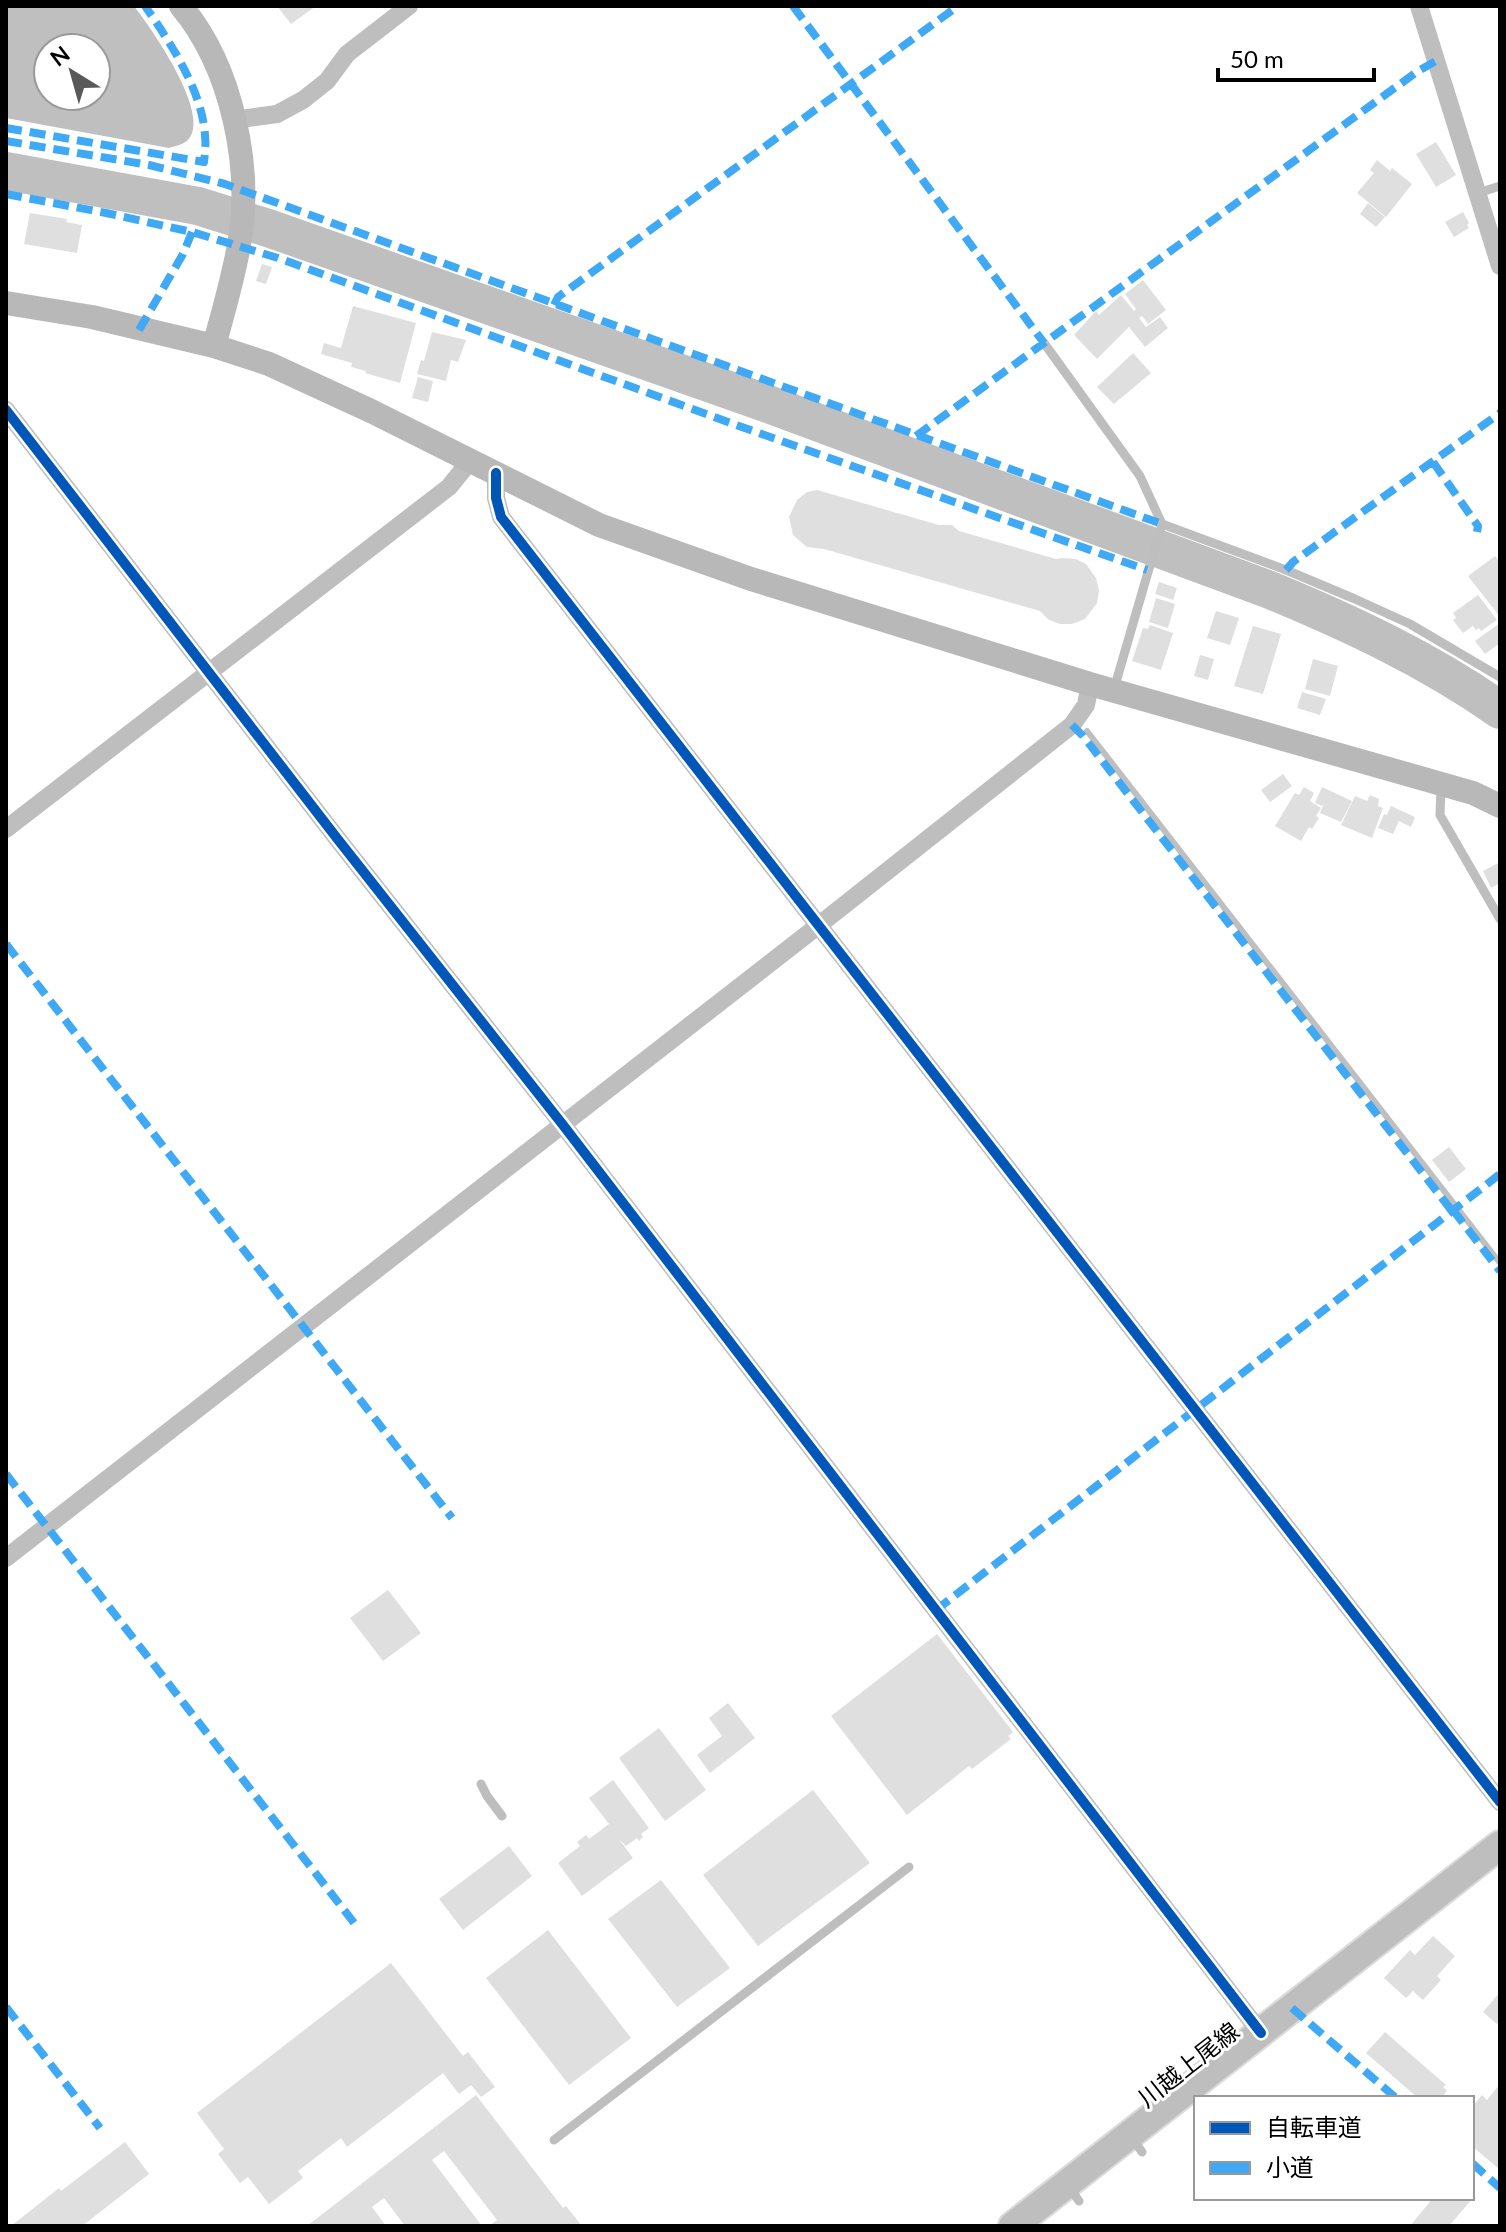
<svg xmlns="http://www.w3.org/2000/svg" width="1506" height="2232" viewBox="0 0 1506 2232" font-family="Lato,'Noto Sans JP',sans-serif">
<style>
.water{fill:#bfbfbf;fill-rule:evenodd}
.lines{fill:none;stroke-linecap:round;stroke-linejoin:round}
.stream{stroke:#bfbfbf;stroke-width:6}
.river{stroke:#bfbfbf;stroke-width:38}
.building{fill:#dfdfdf}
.primary-casing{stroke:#dbdbdb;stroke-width:32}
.lane{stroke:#bebebe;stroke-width:9}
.street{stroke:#bebebe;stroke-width:18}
.secondary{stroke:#b8b8b8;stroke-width:24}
.primary{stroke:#bebebe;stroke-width:28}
.quiet{stroke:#3fa9f5;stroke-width:8;stroke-dasharray:16 8;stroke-linecap:butt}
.cycleway-casing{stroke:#fff;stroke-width:15}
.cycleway{stroke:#0057b8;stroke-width:10}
.labels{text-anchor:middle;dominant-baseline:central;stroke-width:6;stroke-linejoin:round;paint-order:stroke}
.street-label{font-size:24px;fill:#000;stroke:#fff}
</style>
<rect width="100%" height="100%" fill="#fff"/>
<path class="water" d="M6,6H134C151,28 214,117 187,141C182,145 174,146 169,148L6,118ZM48,48H96V96H48Z"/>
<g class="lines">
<path class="stream" d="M1087,731L1500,1263"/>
<path class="river" d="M6,171L198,206L268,228L757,400L1270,590C1350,623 1429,660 1500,710"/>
</g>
<path class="building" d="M277,6H316L291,24Z
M1436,142L1456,175L1436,187L1416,154Z
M1377,160L1390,171L1392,168L1412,184L1386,217L1357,193L1374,173L1370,170Z
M1368,203L1385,217L1376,227L1360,214Z
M1463,212L1469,223L1467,225L1469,228L1454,237L1445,222Z
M30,213L67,219L66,222L82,225L77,253L24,244Z
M262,264L272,267L266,284L256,281Z
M1143,280L1166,310L1148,324L1142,316L1139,318L1146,327L1160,317L1168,328L1145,347L1129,327L1097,359L1074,335L1096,311L1099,315L1121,295L1134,311L1136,309L1125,294Z
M353,306L416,323L400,383L365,373L366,371L351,367L352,363L321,354L324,343L341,348Z
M432,332L466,340L458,362L451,360L446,381L417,374L421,360L424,361Z
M1133,353L1151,373L1114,404L1097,387Z
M418,377L433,381L428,402L412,398Z
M817,490L939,525H952L959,531L1056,559L1062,558L1076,559L1086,564L1096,578L1099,591L1097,603L1085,619L1072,624H1060L1049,620L1040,611L824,549L807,547L793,535L789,517L797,500L807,492Z
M1495,556L1500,563V617L1468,576Z
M1159,582L1177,588L1173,600L1155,594Z
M1478,595L1497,620L1481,631L1479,628L1476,630L1473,626L1463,633L1453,620L1456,618L1453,613Z
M1156,598L1175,604L1168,628L1149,622Z
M1216,611L1239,618L1230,645L1207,638Z
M1500,623V643L1485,654L1475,641Z
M1150,625L1173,633L1161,670L1132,661L1143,628L1148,629Z
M1253,626L1281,634L1263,694L1234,686Z
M1200,655L1214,659L1208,680L1194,676Z
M1313,659L1338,666L1330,696L1305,689Z
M1302,692L1326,699L1320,715L1297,708Z
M1283,774L1292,786L1270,802L1261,790Z
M1304,787L1314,793L1310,801L1321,808L1316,816L1319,818L1312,829L1309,827L1301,841L1275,826L1295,793L1299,795Z
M1322,787L1352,801L1341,822L1320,813L1324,803L1322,806L1315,803Z
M1370,795L1379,799L1378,806L1383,808L1372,838L1341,825L1355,796L1367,801Z
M1391,806L1415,817L1411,827L1399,821L1393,834L1378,828L1384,814L1387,815Z
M1500,862V883L1491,888L1483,871Z
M1449,1147L1466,1169L1449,1182L1432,1160Z
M388,1590L421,1633L383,1661L350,1618Z
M937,1634L1013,1732L1008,1736L1011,1739L972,1769L969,1766L907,1815L831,1716Z
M728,1703L755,1738L710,1773L697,1755L722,1736L709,1718Z
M659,1728L706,1790L665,1821L619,1758Z
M613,1780L649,1828L641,1834L643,1837L639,1841L637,1838L626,1846L619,1839L633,1858L582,1896L558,1863L580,1846L577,1842L586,1835L589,1839L609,1824L589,1798Z
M813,1790L870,1863L758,1946L703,1875Z
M509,1846L532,1876L463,1930L439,1899Z
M661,1880L730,1968L677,2007L608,1919Z
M548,1930L631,2038L569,2085L486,1978Z
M1433,1936L1455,1956L1437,1976L1441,1980L1423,2000L1413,1991L1406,1998L1384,1978L1410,1950L1415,1955Z
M391,1963L463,2056L468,2052L495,2087L481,2097L471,2085L459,2094L443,2073L347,2147L341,2138L298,2171L303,2178L269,2204L248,2177L240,2183L218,2154L224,2149L197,2113Z
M1500,1992V2021L1497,2024L1483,2012Z
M1385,2032L1446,2085L1443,2087L1447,2091L1441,2098H1418L1366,2053Z
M1500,2084V2170L1472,2146V2118L1475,2115L1472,2112V2107L1482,2095L1487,2100Z
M476,2095L563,2208L566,2206L582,2226H489L497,2220L444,2151L432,2160L482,2226H405L384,2198L372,2207L386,2226H307Z
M125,2142L149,2174L82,2226H11L59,2188L61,2191Z
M1433,2198H1473L1449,2226H1410Z"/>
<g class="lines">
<g class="primary-casing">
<path id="primary" d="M1013,2226L1500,1845"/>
</g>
<path class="lane" d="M1478,193L1500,186
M1044,343L1140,476L1162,524L1114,689
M1162,524L1286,570L1355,599L1410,624L1500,677
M1441,787L1440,815L1500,919
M481,1784L487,1796L502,1816
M1132,2138L1142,2152
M554,2140L909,1867
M1069,2187L1079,2201"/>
<path class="street" d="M1419,6L1500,266
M234,120L277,114L303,100L327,81L347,54L409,6
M6,410L336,837L563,1125L1261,2033
M496,473V498L501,517L1500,1802
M6,829L449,487L470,461
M6,1558L819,925L1072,725L1086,705L1090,684"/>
<path class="secondary" d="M181,6C232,67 253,167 239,245C233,279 223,313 214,346
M6,303L92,317L214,346L269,364L371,411L599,525L751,579L1090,684L1473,793L1500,806"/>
<use href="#primary" class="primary"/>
<path class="quiet" d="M793,6L1044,343
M6,128L204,162C205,153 206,145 205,136C203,92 170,42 145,6
M6,141L149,165L225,184L1162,524
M6,194L106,213L192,232L278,258L739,426L1147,570
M554,305L558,297L958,6
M139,330L183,254L192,232
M916,436L1418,71L1436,61
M1433,462L1478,526L1477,532
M1286,570L1293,562L1500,413
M1072,725L1083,736L1452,1211
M6,944L452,1518
M1453,1210L1500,1271
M6,1474L358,1928
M936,1610L1500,1174
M6,2007L100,2128
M1292,2008L1396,2098
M1472,2163L1500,2188"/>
<g class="cycleway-casing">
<path id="cycleway" d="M6,410L336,837L563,1125L1261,2033
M496,473V498L501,517L1500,1802"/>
</g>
<use href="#cycleway" class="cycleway"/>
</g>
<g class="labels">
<g class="street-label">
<text transform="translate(1188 2064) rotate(-38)">川越上尾線</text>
</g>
</g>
<rect width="1506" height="2232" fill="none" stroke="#000000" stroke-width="16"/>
<rect x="1194" y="2096" width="280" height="104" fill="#ffffff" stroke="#999999" stroke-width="2"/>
<rect x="1210" y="2122" width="40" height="12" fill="#0057b8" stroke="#999999" stroke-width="2"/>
<text x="1266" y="2136" font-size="24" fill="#000000">自転車道</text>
<rect x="1210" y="2162" width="40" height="12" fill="#3fa9f5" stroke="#999999" stroke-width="2"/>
<text x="1266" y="2176" font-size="24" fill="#000000">小道</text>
<g transform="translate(72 72) rotate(323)"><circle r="38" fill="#ffffff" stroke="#999999" stroke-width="2"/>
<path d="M0-6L14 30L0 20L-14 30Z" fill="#595959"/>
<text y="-12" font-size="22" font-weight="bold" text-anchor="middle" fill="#000000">N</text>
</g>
<path d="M1218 68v12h156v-12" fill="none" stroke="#000000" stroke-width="4"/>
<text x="1230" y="68" font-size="24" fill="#000000" stroke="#ffffff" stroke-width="6" paint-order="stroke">50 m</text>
</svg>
